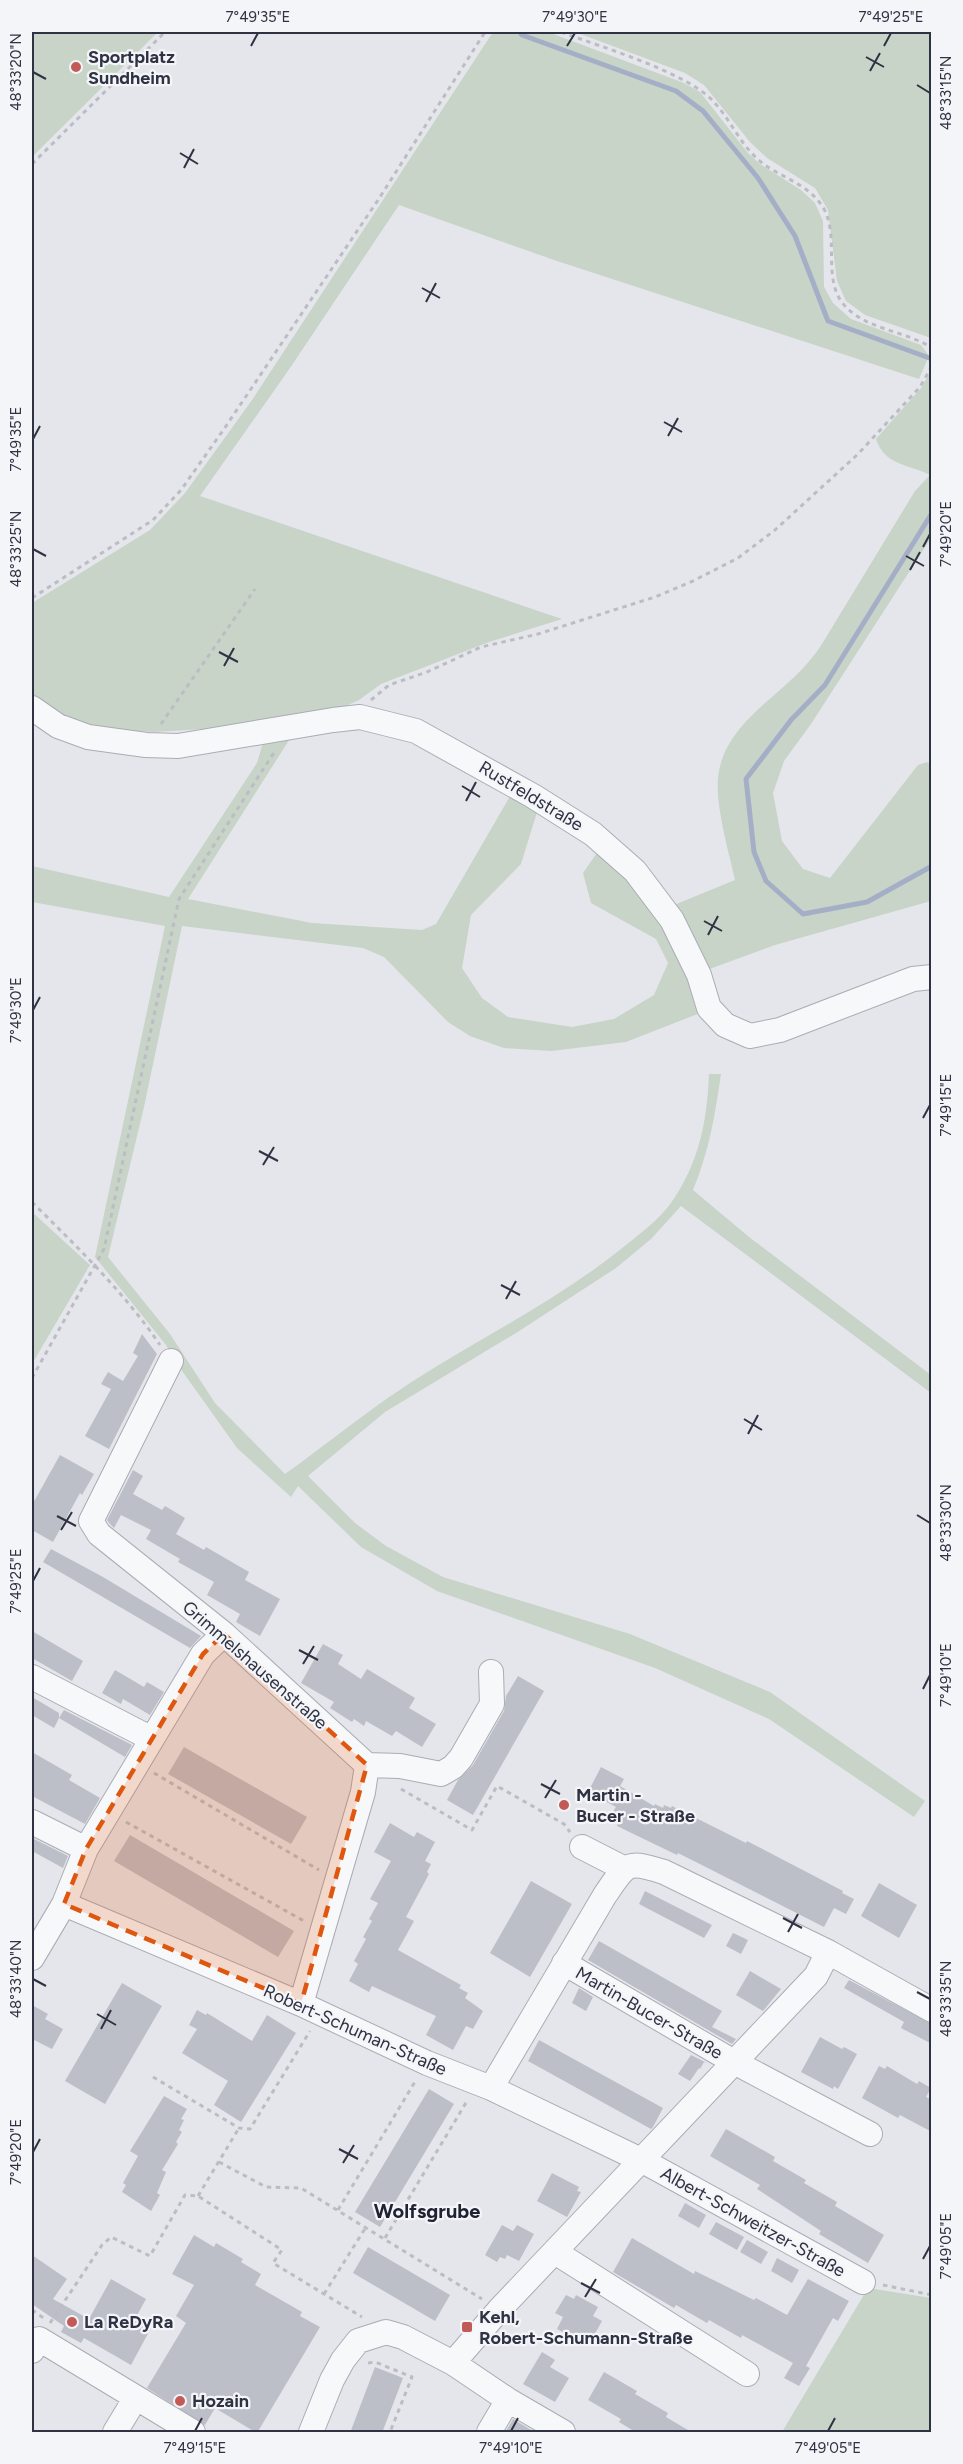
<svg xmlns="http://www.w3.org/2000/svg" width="963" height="2464" viewBox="0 0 963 2464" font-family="Figtree,sans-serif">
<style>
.green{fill:#c8d4c7}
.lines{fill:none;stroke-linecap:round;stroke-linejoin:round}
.stream{stroke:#a4afc7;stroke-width:5}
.building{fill:#bcbfc7}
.minor-casing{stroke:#aaacb5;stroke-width:26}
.path{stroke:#bbbdc3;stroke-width:3;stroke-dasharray:4.5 4.5;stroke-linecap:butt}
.minor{stroke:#f7f8fa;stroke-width:24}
.marked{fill:#df570f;fill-opacity:0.2;stroke:#df570f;stroke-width:4.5;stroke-dasharray:12 8;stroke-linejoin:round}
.ticks{fill:none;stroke:#2e3242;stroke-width:2}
.poi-dot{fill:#c25b58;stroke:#f4f5f8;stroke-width:2}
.labels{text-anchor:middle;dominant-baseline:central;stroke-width:4.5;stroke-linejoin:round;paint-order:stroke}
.poi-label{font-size:18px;font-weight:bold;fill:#2e3242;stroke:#f4f5f8;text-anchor:start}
.street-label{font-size:18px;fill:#2e3242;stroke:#f4f5f8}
.neighbourhood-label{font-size:20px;font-weight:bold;fill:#202333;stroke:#f4f5f8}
.neatline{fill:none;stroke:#2e3242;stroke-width:2}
.ticks-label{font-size:15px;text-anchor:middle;fill:#2e3242}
</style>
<rect width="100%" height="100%" fill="#e5e6eb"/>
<path class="green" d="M32,32H158L32,157Z
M493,32H548L684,83L700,92L748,153L760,164L801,190L815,203L823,221L824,287L833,303L851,319L921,345L929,356L919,379L554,260L399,205L290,368L200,496L562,619L489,642L381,684L359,700L337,710L240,727L153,732L89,728L54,714L32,696V603L150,530L185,493L252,400Z
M575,32H931V338L865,315L846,301L837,281L828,210L815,188L767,158L750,142L704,85L685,73Z
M931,371V538L811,724L784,761L773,793L782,841L803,869L830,878L918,765L927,762L931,765V901L775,945L704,971L674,905L735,880C729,852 713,799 719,771C728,724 775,699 805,666C811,659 817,652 822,644L915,491L930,475C908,464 884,465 876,439L921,388Z
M293,734L188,899L312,923L422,930L436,924L513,791L538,809L521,864L471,915L462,968L482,998L508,1017L572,1027L614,1019L654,995L668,963L656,939L591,903L583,873L601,847L646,889L687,964L700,1013L626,1042L551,1051L504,1048L470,1036L448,1022L384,957L363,948L182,926L144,1107L108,1257L170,1334L215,1403L285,1474C327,1444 367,1411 410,1383C480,1338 556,1301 621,1249C638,1235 658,1221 671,1203C699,1163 707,1122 709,1074H721C715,1115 709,1152 693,1190L749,1237L931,1375V1393L681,1206L651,1239L616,1268L516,1333L385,1412L308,1476L355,1523L386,1546L443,1577L630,1634L770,1692L925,1801L914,1817L769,1719L655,1668L437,1591L361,1547L298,1486L291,1497L237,1448L175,1361L166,1345L95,1257L165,926L32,902V866L169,897L257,763L264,739Z
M32,1212L90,1265L32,1364Z
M868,2288L931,2298V2432H782Z"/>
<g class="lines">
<path class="stream" d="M520,32L522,35L676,91L703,111L758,178L795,236L828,321L932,359
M932,513L825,685L791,720L746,779L754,852L766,881L803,914L867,902L932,866"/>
</g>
<path class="building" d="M142,1334L157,1354L109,1449L85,1436L111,1389L101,1384L108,1372L123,1381L138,1356L133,1353Z
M60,1455L94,1474L82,1495L80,1493L53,1542L32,1530V1505Z
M133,1470L143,1476L133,1494L162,1510L165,1506L185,1518L176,1534L204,1550L206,1547L249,1572L245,1580L280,1599L260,1636L236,1622L240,1614L207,1595L214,1582L178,1562L180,1559L146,1539L151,1530L121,1515L114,1528L110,1524L107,1520Z
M51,1549L103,1577L201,1636L190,1648L43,1562Z
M32,1631L83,1661L72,1681L32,1658Z
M323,1644L343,1655L338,1664L361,1679L367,1669L415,1698L409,1708L436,1724L422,1747L396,1731L392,1736L366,1721L364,1726L354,1719L352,1722L330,1708L334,1702L301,1683Z
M115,1670L144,1687L147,1682L164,1692L150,1715L123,1699L121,1704L102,1693Z
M518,1676L544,1691L473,1815L447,1800L458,1780L473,1765L504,1711L506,1696Z
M32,1697L59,1713V1718L54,1728L32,1715Z
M64,1710L132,1745L125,1757L59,1718Z
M184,1747L307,1817L291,1844L168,1774Z
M32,1752L72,1775L69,1780L100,1798L85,1824L32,1796Z
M601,1767L624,1779L620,1786L654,1806L655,1804L663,1808L664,1805L671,1808L672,1806L746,1843L747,1841L843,1891L842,1893L854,1899L846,1914L834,1908L824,1927L678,1853L677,1855L617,1826L618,1823L609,1818L616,1807L588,1792Z
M390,1823L414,1837L417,1832L435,1842L425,1861L431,1864L427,1872L429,1874L406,1917L414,1921L398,1950L461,1985L459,1988L468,1993L465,1998L483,2011L473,2029L466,2026L453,2050L426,2035L436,2016L372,1986L369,1992L349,1981L358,1964L354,1961L366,1939L363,1937L372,1921L369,1919L378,1903L370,1899L391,1861L374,1852Z
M130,1835L294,1931L278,1957L114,1861Z
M32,1838L68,1856L63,1868L32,1851Z
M531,1881L572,1904L530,1977L490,1953Z
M879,1883L917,1905L899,1938L861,1916Z
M645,1891L712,1925L704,1938L639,1904Z
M733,1933L748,1940L741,1954L726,1946Z
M599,1941L722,2011L712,2027L736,2039L732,2044L588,1960Z
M750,1971L781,1989L763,2011L736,1995Z
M849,1980L932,2024V2044L901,2028L904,2022L844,1988Z
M122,1983L162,2006L105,2104L65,2081Z
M579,1988L593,1997L586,2011L572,2003Z
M32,2005L48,2014L45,2019L63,2029L52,2049L34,2040L32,2044Z
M197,2010L206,2015L207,2013L252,2041L267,2015L296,2033L241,2122L214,2105L228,2081L182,2053L197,2029L189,2025Z
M820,2037L842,2049L844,2047L857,2054L838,2089L834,2086L833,2089L801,2072Z
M539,2040L663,2108L653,2127L651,2129L528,2061Z
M691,2055L707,2063L704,2062L700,2069L699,2068L690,2081L678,2074Z
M879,2066L885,2069L887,2066L917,2084L919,2081L931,2088L926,2097L932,2100V2132L900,2115L898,2118L862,2098Z
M429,2089L454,2104L380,2227L355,2212Z
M164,2096L187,2109L181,2119L184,2120L179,2130L182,2132L176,2142L178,2144L162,2170L166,2172L157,2193L160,2195L151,2211L122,2192L126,2185L123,2183L138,2156L130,2151Z
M726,2129L775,2157L773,2161L806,2180L804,2183L837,2202L835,2206L884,2235L868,2263L819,2234L821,2231L757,2189L760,2185L710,2156Z
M552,2173L579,2187L577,2191L581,2192L567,2217L537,2201Z
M685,2203L706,2215L699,2228L678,2216Z
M716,2222L744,2237L737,2250L709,2234Z
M502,2225L513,2231L517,2225L534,2234L519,2261L507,2255L505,2259L500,2257L497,2262L485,2255Z
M194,2235L214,2247L216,2243L243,2259L241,2262L261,2274L255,2285L302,2312L300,2316L320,2327L257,2433L215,2408L205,2425L147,2388L186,2323L176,2316L194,2285L172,2274Z
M632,2238L694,2274L695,2271L754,2300L756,2298L787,2315L808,2279L849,2301L838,2321L833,2318L806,2366L810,2368L799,2386L784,2378L793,2363L742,2335L741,2338L709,2320L707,2323L676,2305L674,2308L613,2272Z
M747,2240L768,2252L761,2264L740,2252Z
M368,2247L450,2295L435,2321L353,2273Z
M32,2255L67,2279L53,2299L89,2319L111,2279L146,2299L135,2319L151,2328L131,2365L84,2338L81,2343L61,2332L64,2326L32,2304Z
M777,2258L799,2270L792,2283L771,2271Z
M566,2295L574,2299L576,2295L598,2307L593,2316L602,2321L588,2346L557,2329L563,2317L555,2313Z
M542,2352L555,2360L550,2367L569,2378L555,2402L523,2384Z
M375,2367L403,2378L382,2433H350Z
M604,2372L637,2391L635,2394L668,2413L666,2417L693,2433H637L619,2422L621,2419L588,2400Z
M513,2419L536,2433H505Z"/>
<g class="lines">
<g class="minor-casing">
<path id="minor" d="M32,708L58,726L88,737L146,745L178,746L333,720L360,717L416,731L533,796L593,834L635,871L672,920L699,975L709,1008L725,1025L750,1036L780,1030L913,979L932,977
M171,1361L91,1521L99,1534L224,1634L367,1765L363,1792L301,2004
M32,1677L152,1739
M367,1765L400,1766L441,1774L453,1767L461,1758L492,1704L491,1672
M32,1822L86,1849
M582,1847L623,1868
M64,1904L301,2004L427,2063L491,2088L643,2161L863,2282
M32,1958L64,1904L86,1849L203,1654L224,1634
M564,1963L734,2062L870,2134
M491,2088L605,1895C627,1863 626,1860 664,1872L828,1952L932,2010
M555,2252L747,2374
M32,2351L39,2339L193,2432
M453,2363L499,2310L816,1976L828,1952
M115,2432L135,2399
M311,2432L332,2380L343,2360L358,2341L386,2332L403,2337L453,2363L508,2400L563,2432
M489,2432L508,2400"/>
</g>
<path class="path" d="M561,32C601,47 686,72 713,101C731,120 740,145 761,162C780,177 805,183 820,203C843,232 819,280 846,307C868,330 906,331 932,348
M32,164L165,32
M32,598L153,520L181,490L224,429L380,197L485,32
M371,700L389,685L427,672L481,647L538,634L655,597L693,581L738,558L775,530L858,454L920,387L932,366
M161,724L255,589
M32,1202C77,1247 124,1292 160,1345
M32,1378L104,1249L179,899L275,751
M154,1773L319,1870
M401,1789L472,1830L497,1786L564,1824L570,1832
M126,1822L304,1921
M153,2077L239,2128L250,2129L310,2031
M219,2162L266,2187L301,2188L482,2299
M198,2196L239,2128
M338,2210L416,2080
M385,2238L467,2101
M883,2285L932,2295
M324,2294L366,2227
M32,2310L45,2319
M50,2323L102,2245L111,2237L150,2256L185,2195L198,2196L282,2250L273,2263L362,2317
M368,2363L375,2362L412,2377L390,2432"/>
<use href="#minor" class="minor"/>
</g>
<path class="marked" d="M224,1634L367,1765L301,2004L64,1904L86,1849L203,1654Z"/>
<path class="ticks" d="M251,46L258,33M567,46L575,33M884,46L891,33M866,57L884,67M870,71L880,53M33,72L46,79M917,85L930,93M180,153L198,164M184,168L194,149M422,288L440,298M426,302L436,283M664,422L682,432M668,436L678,418M33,439L40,426M923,547L930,534M33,549L46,556M906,556L924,566M910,570L920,552M219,652L238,662M224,666L234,648M462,786L480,797M466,801L476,782M704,921L722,931M708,935L718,916M33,1010L40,997M923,1118L930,1105M259,1151L278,1161M263,1165L274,1147M501,1285L520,1295M506,1299L516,1281M744,1419L762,1430M748,1434L758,1415M917,1515L930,1523M57,1516L76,1526M61,1530L72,1512M33,1581L40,1568M299,1650L318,1660M303,1664L314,1646M923,1689L930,1675M541,1784L560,1794M545,1798L556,1780M783,1918L802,1928M788,1932L798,1914M33,1979L46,1986M917,1992L930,1999M97,2014L116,2025M101,2029L111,2010M339,2149L358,2159M33,2152L40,2139M343,2163L354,2145M923,2259L930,2246M581,2283L600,2293M585,2297L596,2279M195,2431L202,2418M511,2431L518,2418M828,2431L835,2418"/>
<g class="poi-dot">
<circle cx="76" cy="67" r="6"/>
<circle cx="564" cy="1805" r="6"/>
<circle cx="72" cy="2322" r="6"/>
<rect x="461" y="2321" width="12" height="12" rx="3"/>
<circle cx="180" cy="2401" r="6"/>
</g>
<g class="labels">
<g class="poi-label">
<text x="88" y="57">Sportplatz<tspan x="88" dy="21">Sundheim</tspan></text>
<text x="576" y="1795">Martin -<tspan x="576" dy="21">Bucer - Straße</tspan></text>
<text x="479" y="2317">Kehl,<tspan x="479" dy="21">Robert-Schumann-Straße</tspan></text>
<text x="84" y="2322">La ReDyRa</text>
<text x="192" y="2401">Hozain</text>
</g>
<g class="street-label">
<text transform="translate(531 796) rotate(31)">Rustfeldstraße</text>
<text transform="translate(255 1665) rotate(41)">Grimmelshausenstraße</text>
<text transform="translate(649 2013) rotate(30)">Martin-Bucer-Straße</text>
<text transform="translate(355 2030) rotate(24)">Robert-Schuman-Straße</text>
<text transform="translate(753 2222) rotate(29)">Albert-Schweitzer-Straße</text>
</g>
<g class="neighbourhood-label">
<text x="427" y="2211">Wolfsgrube</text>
</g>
</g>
<rect width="963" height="2464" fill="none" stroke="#f4f5f8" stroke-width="66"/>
<rect x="33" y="33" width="897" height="2398" class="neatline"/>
<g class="ticks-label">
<text x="258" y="22">7°49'35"E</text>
<text x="575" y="22">7°49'30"E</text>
<text x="891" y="22">7°49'25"E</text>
<text transform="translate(16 72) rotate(-90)" y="5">48°33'20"N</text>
<text transform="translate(946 93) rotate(-90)" y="5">48°33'15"N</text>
<text transform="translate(16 439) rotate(-90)" y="5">7°49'35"E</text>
<text transform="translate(946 534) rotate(-90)" y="5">7°49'20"E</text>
<text transform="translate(16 549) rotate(-90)" y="5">48°33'25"N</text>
<text transform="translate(16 1010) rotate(-90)" y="5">7°49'30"E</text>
<text transform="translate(946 1105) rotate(-90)" y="5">7°49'15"E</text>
<text transform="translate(946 1523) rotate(-90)" y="5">48°33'30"N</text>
<text transform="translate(16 1581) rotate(-90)" y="5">7°49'25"E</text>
<text transform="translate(946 1675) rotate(-90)" y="5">7°49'10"E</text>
<text transform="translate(16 1979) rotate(-90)" y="5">48°33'40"N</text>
<text transform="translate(946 1999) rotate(-90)" y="5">48°33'35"N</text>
<text transform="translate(16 2152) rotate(-90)" y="5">7°49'20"E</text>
<text transform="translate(946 2246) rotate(-90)" y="5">7°49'05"E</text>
<text x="195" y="2453">7°49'15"E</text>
<text x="511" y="2453">7°49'10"E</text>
<text x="828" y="2453">7°49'05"E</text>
</g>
</svg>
